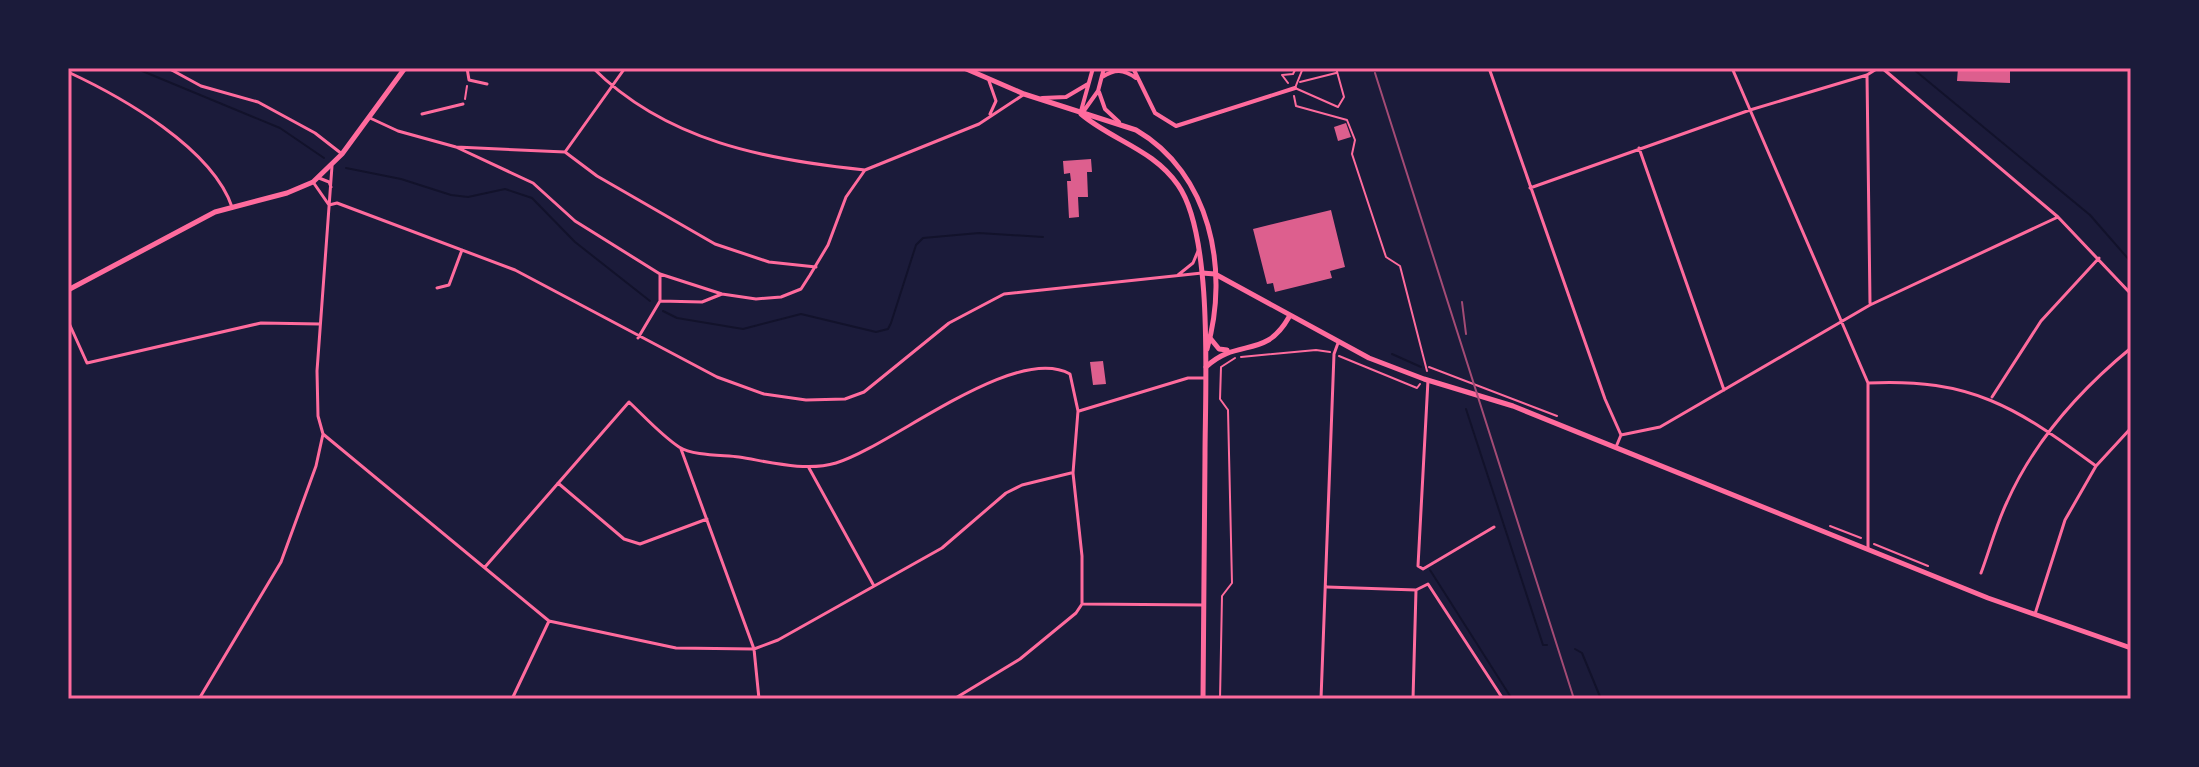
<svg xmlns="http://www.w3.org/2000/svg" width="2199" height="767" viewBox="0 0 2199 767" font-family="'Titillium Web',sans-serif">
<style>
.lines{fill:none;stroke-linecap:round;stroke-linejoin:round}
.stream{stroke:#12122b;stroke-width:2}
.building{fill:#dd5f8e}
.path{stroke:#ff6b9d;stroke-width:2}
.service{stroke:#ff6b9d;stroke-width:2}
.minor{stroke:#ff6b9d;stroke-width:3}
.tertiary{stroke:#ff6b9d;stroke-width:4}
.secondary{stroke:#ff6b9d;stroke-width:5}
.primary{stroke:#ff6b9d;stroke-width:5}
.rail{stroke:#a44b75;stroke-width:2}
.neatline{fill:none;stroke:#ff6b9d;stroke-width:3}
</style>
<rect width="100%" height="100%" fill="#1b1b3a"/>
<g class="lines">
<path class="stream" d="M135,68L280,128L324,158
M1912,68L2090,215L2131,262
M346,168L401,179L451,195L468,197L505,189L532,198L575,242L650,301
M663,311L677,318L743,329L801,314L876,332L888,329L891,323L916,245L923,238L979,233L1043,237
M1392,354L1421,367
M1466,409L1543,645H1547
M1430,570L1512,699
M1575,649L1582,653L1601,699"/>
</g>
<path class="building" d="M1958,68H2010V83L1957,81Z
M1346,123L1351,137L1338,141L1334,127Z
M1091,159L1092,172H1087L1088,197H1078L1079,217L1069,218L1067,181H1071L1070,173L1064,174L1063,161Z
M1331,210L1345,267L1330,271L1332,278L1275,292L1273,283L1267,284L1253,229Z
M1103,361L1106,384L1093,385L1090,362Z"/>
<g class="lines">
<path class="path" d="M1288,83L1282,75L1293,74L1296,68
M1294,96L1296,106L1347,120L1355,140L1352,154L1386,257L1400,266L1427,371
M465,99L467,86
M1339,356L1417,388L1420,384
M1241,357L1316,350L1330,352
M1429,367L1557,416
M1830,526L1861,538
M1874,544L1928,566
M1220,699L1222,596L1232,583L1228,410L1220,399L1221,367L1235,358"/>
<path class="service" d="M1303,68L1295,88L1338,107L1344,97L1336,68
M1300,82L1336,73"/>
<path class="minor" d="M168,68L201,86L258,102L315,133L342,154
M467,68L469,80L487,84
M593,68C666,141 766,160 865,170
M1489,68L1605,399L1621,435L1616,447
M1732,68L1868,383V548
M1882,68L2058,217L2131,294
M68,72C122,97 212,148 232,207
M1867,75L1870,303
M989,81L996,101L990,114
M422,114L463,104
M370,118L398,131L456,147L565,152L597,176L715,244L769,262L816,267
M456,147L533,183L575,221L660,274L722,294L756,299L781,297L801,289L810,275L828,245L846,197L865,170L979,124L1023,95
M1639,148L1724,390
M565,152L625,68
M319,178L329,182L331,187
M313,182L329,205
M1530,188L1750,110L1867,75L1878,68
M329,205L337,203L515,270L717,377L764,394L806,400L845,399L864,392L949,323L1004,294L1202,273
M1178,275L1193,263L1198,251
M437,288L449,285L462,250
M660,301L702,302L722,294
M68,321L87,363L261,323L320,324
M638,338L660,301V274
M1428,380L1418,566L1423,569L1494,527
M1868,383C1971,378 2016,407 2096,466
M1992,397L2041,321L2099,258
M1079,411L1188,378H1206
M323,434L549,621L676,648L754,649L778,640L942,548L1006,493L1022,485L1071,473
M1621,435L1660,427L1870,305L2058,217
M681,449L754,649L759,699
M809,468L874,586
M558,483L624,539L640,544L707,519
M485,567L629,402C645,417 661,435 679,447C693,456 723,455 739,457C770,462 806,472 836,463C892,446 1014,343 1070,374L1078,411L1073,473L1082,556V604
M1981,573C1990,549 1996,525 2007,502C2034,441 2080,390 2131,348
M1327,587L1416,590L1428,584L1503,699
M1083,604L1203,605
M2035,614L2065,520L2096,466L2131,428
M199,699L281,562L316,466L323,434L318,416L317,371L332,166
M512,699L549,621
M954,699L1020,659L1076,613L1082,604
M1321,699L1334,354L1338,343
M1413,699L1416,590"/>
<path class="tertiary" d="M1133,68L1155,113L1176,126L1295,88
M1102,77C1115,69 1123,69 1136,78
M1099,92L1105,109L1119,122
M1042,98L1066,97L1088,84
M1081,111L1093,68
M1083,112L1098,91L1104,68"/>
<path class="secondary" d="M1202,273L1215,274L1369,358L1424,379L1513,406L1988,598L2131,648
M68,290L215,212L287,193L313,182L342,154L405,68
M1210,338L1219,349L1227,350
M1206,367C1238,337 1265,360 1289,317"/>
<path class="primary" d="M964,68L1024,94L1136,130C1210,173 1230,269 1207,349
M1081,114C1113,141 1153,149 1178,185C1214,236 1205,391 1205,455C1205,536 1203,618 1203,699"/>
<path class="rail" d="M1375,73L1574,699
M1462,302L1466,334"/>
</g>
<rect width="2199" height="767" fill="none" stroke="#1b1b3a" stroke-width="140"/>
<rect x="70" y="70" width="2059" height="627" class="neatline"/>
</svg>
